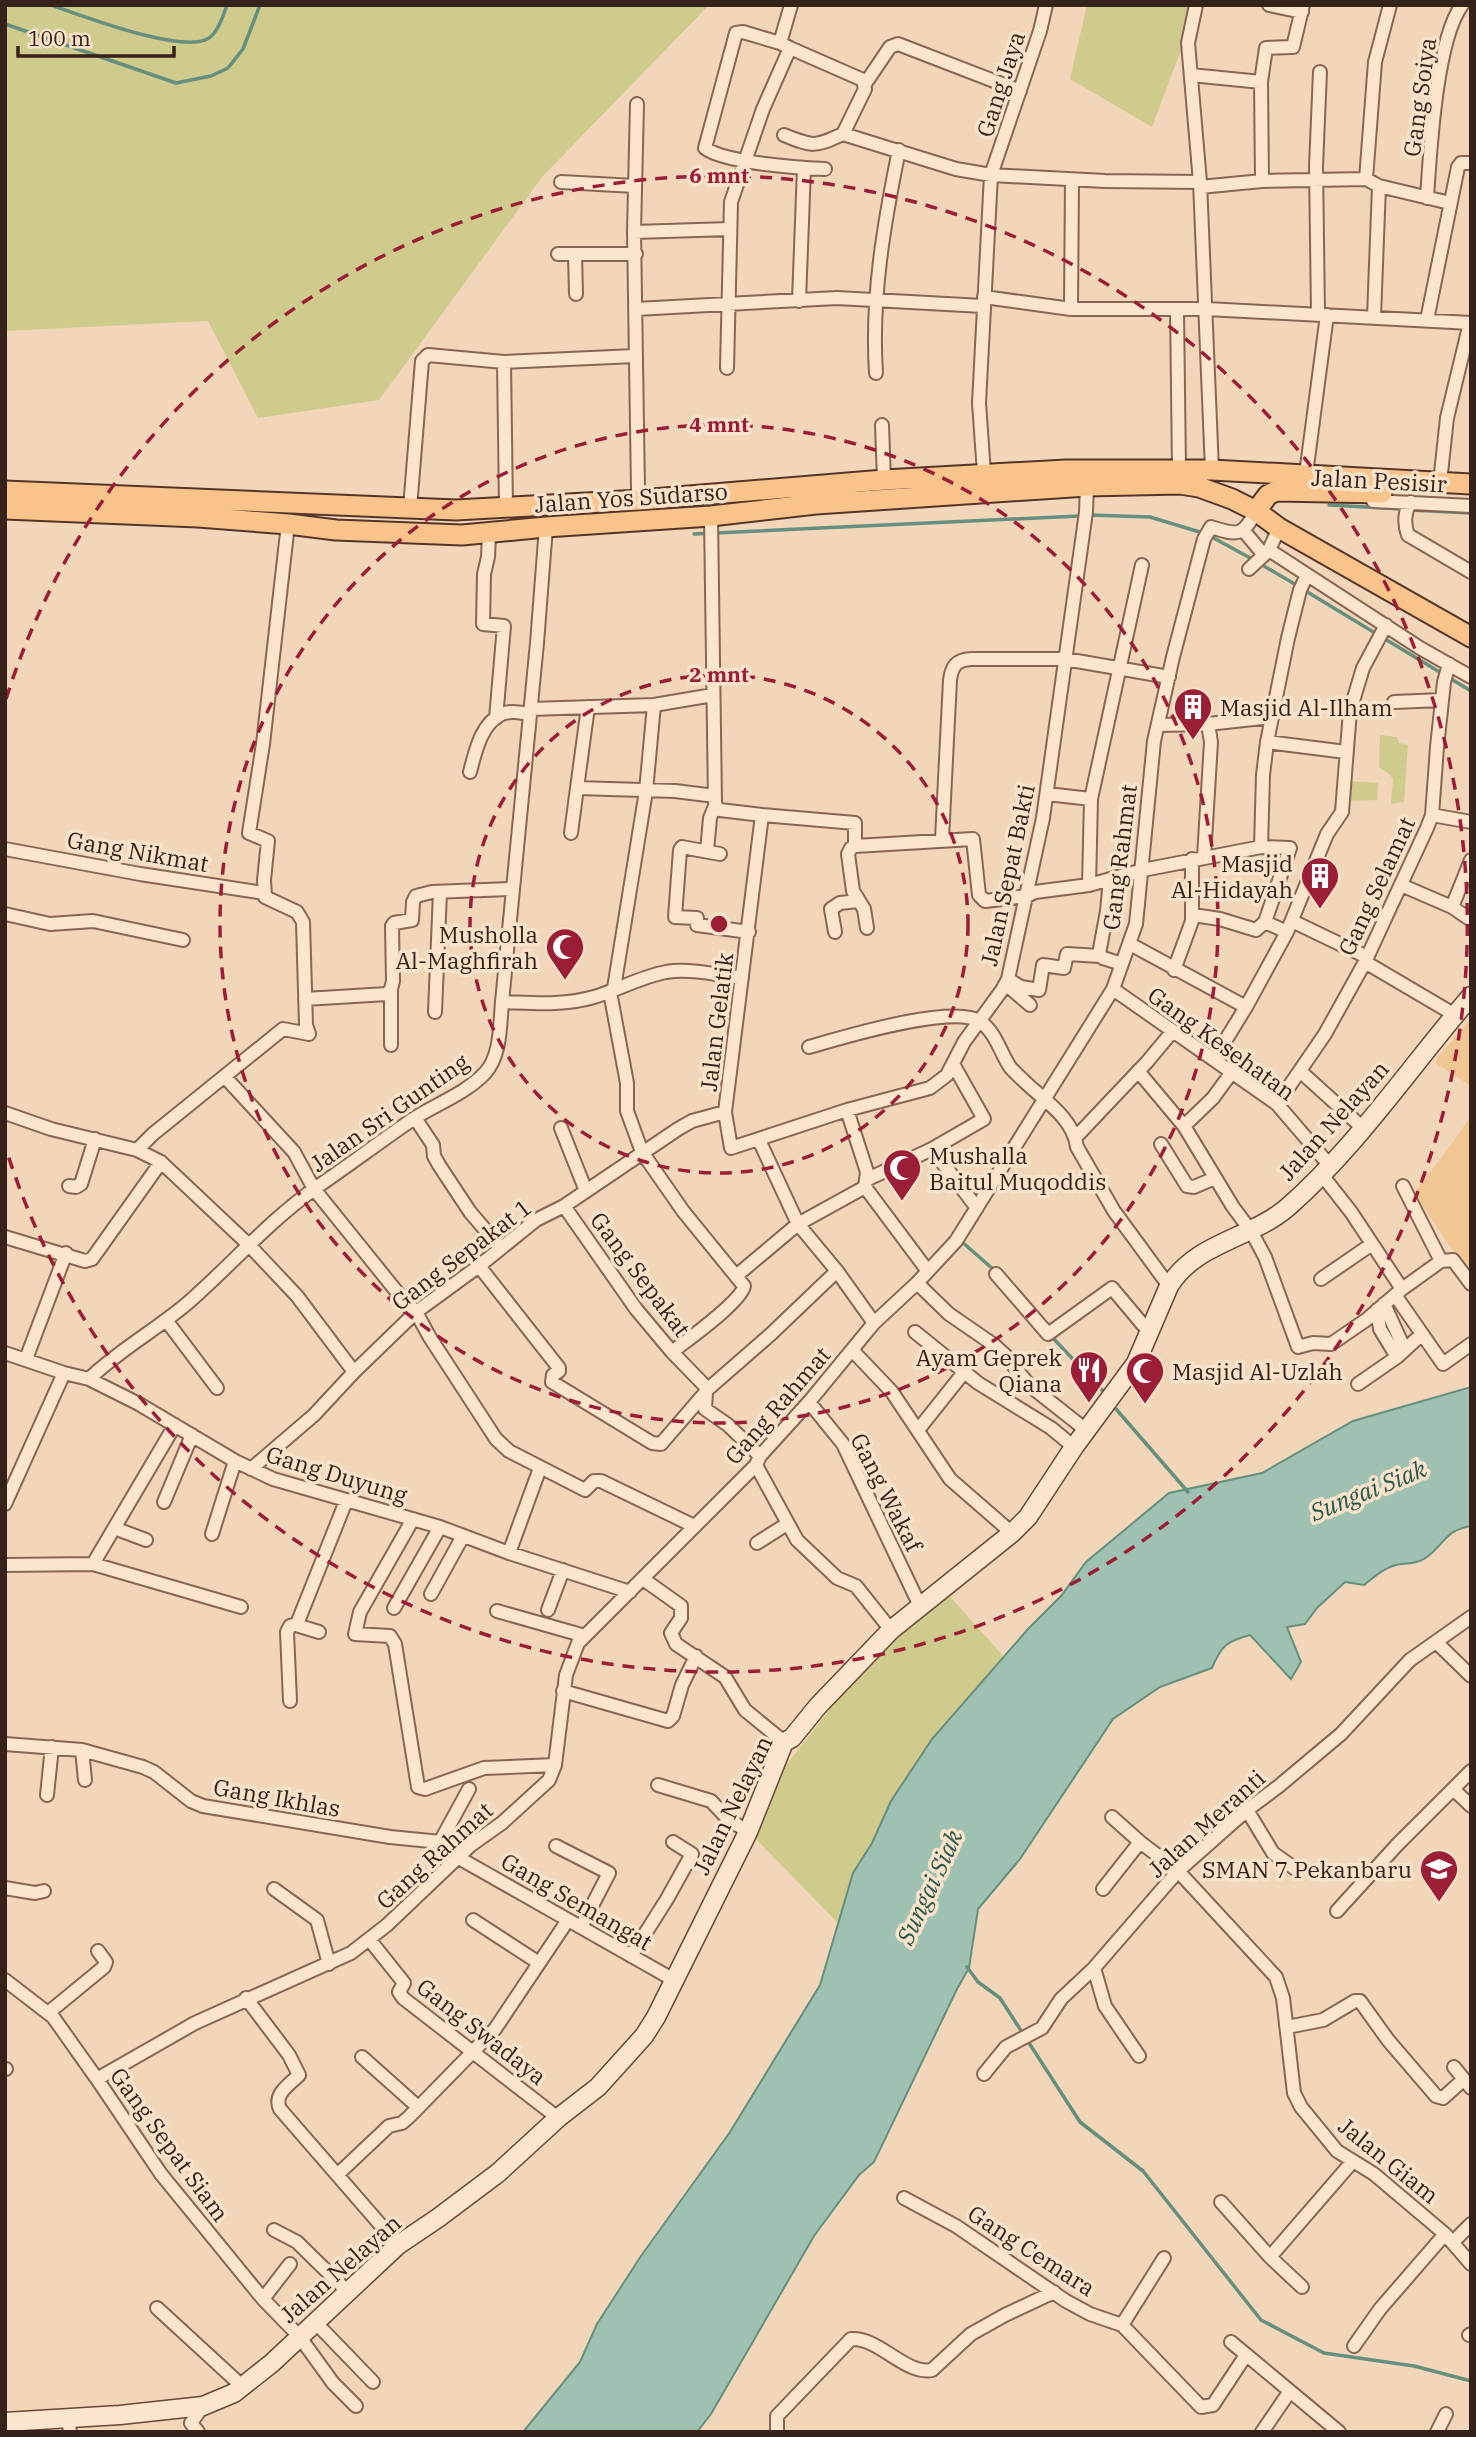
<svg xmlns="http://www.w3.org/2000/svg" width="1476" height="2437" viewBox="0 0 1476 2437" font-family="'IBM Plex Serif',serif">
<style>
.green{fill:#cfcb8d}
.sand{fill:#f0c793}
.water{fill:#9ec1b1;stroke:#668f7d;stroke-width:2}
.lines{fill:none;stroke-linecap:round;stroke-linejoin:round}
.stream{stroke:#668f7d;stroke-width:3.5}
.minor-casing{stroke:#896653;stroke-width:16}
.secondary-casing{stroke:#6a4736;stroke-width:21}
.primary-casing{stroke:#553528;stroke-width:23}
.minor{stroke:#fce5cd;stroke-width:12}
.secondary{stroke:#fce5cd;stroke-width:18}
.primary{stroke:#f9c48c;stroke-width:19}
.ring{fill:none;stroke:#9c1e36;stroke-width:3.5;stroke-dasharray:12 9}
.labels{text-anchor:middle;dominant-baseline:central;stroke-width:7;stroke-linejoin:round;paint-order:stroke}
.street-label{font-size:23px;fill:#362219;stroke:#f8e2c9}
.poi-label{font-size:23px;fill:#362219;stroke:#f8e2c9;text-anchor:end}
.water-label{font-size:24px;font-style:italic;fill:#27574c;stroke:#f8e2c9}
.centre{fill:#9c1e36;stroke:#f8e2c9;stroke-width:3.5}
.ring-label{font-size:21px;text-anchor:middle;font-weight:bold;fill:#9c1e36;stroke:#f8e2c9;stroke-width:7;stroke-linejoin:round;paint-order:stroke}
</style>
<rect width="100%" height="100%" fill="#f1d6b9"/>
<path class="green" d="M5,5H709L542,177L379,400L258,418L208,321L5,331Z
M1087,5H1198L1152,127L1070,79Z
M1380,735L1397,737L1399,743L1408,745L1404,802L1391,804L1393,779L1390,775L1379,767Z
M1346,781L1378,783L1377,800L1345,801Z
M946,1592L1004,1657L932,1739L853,1873L838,1923L754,1837L784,1768L851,1682Z"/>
<path class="sand" d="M1471,1018V1086L1434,1062Z
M1471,1116V1277L1414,1193L1451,1145Z"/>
<path class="water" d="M1471,1387V1526C1446,1530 1445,1543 1427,1557C1418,1564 1407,1563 1396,1565C1384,1568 1374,1577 1364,1585L1345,1582L1317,1608L1305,1624L1287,1627L1301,1662L1291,1679L1250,1635C1227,1641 1221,1646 1212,1668L1160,1687L1113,1719L1020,1859L978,1909L969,1968L957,1989L874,2162L859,2175L814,2236L711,2414L697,2432H523L580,2362L597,2324L641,2256L730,2132L820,1985L853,1873L872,1843L891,1801L932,1739L1028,1629L1061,1596L1086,1562L1169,1493L1262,1473L1353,1421Z"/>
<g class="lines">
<path class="stream" d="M51,5C81,15 183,55 209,38C218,32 223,16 227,5
M5,24L176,83L211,76L228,68L243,49L260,5
M1329,505L1403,509
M1411,510L1471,513
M1089,515L1150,517L1203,533
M694,534L1079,516
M1210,536L1252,559
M1259,563L1298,586
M1304,590L1471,691
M961,1241L994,1270
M1052,1337L1104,1392
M1116,1409L1188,1492
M967,1967L978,1982L1000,1998L1080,2122L1143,2171L1261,2320L1324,2353L1414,2366L1471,2381"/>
<g class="minor-casing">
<path id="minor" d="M1196,5L1188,43L1200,182L1212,470
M1269,5L1302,12
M780,43L743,32L736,33L705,148C725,163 799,168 825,169
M1191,75L1261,82L1262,181
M1261,82L1266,48L1293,47L1303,5
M865,84L890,47L898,44L1020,91
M637,104L634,232L638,490L640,500
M843,134L956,169L991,175L1105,181L1200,182
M784,135C814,147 814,147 843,134L865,89L863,80L790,48
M561,182L635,186
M1379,186L1366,179L1375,62L1390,5
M1200,187L1262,181L1366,179
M1427,198C1430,152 1436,40 1462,5
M634,232L730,229
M558,254H636
M575,254L576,294
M984,297L1071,309H1207L1471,323
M799,301L804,168
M636,309L837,298L983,306
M1071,309L1072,180
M1177,309L1179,470
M1318,314L1316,166L1320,72
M1374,317L1379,186L1450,203
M1427,320L1458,167L1461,163H1471
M504,362L506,507
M727,368L731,202L763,109L790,48L780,43L791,5
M876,373C871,298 884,223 899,150
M882,425L884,480
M984,473L979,403L991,175L1040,31L1046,5
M1441,473L1447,418L1470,323
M1306,474L1327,315
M1373,501L1471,506
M1411,502C1404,511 1404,525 1408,535L1471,572
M410,508L422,361L428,355L504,362L635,356
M711,516L715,803L717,808L720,810L762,815L725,1112L731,1148L847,1110L930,1088L947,1075L964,1042L1002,990L1008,979L1043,818L1086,512L1087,486
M1279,528L1269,550L1420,648L1471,677
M1243,530L1264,555
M489,534L488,557L484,574L483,624L504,626L496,718
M1249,569L1269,550
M1394,702L1442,700
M588,707L577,788L675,791L715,796
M531,709L654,705L713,695
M1159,725L1208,724
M1267,742L1346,752
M470,772C475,753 481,723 502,714C510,710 522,713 530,714
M1047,794L1091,799
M762,815L855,823V846L973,839L979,895L985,901L1027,896L1035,892L1089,885L1143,870L1261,847L1290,848L1265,922L1287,932
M1432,815L1471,822
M571,833L577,788
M942,839L950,680C952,666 956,660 971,659H1065L1169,677
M855,846L851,848L848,854L853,891L864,909L867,928
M1261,847L1263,775L1267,742L1288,638L1300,590L1307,575
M5,849L140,874L264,893
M707,851L710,818L715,806
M720,854L682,847L680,850L675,917L697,918V925L749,932
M1204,857L1211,742L1208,724L1272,717
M1110,879L1107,911L1099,954L1103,958L1122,964
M1089,885L1091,799L1142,565
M1401,885L1452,907L1471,920
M1452,907L1471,860
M5,914L50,924L93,921L183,940
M1193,915L1220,919L1256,930L1265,922
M1292,921L1367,957
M835,932L831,909L840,903L858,901
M1130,944L1246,1007
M1365,962L1455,1015
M1174,970L1192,921V859
M1008,979L1021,987L1039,990L1043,965L1064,968L1067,954L1100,956
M1009,987L1030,1005
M614,988L646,791L654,705
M1113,989L1277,1104L1331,1167
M610,992L627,1083V1111L642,1152L683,1211L744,1286C741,1302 687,1340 672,1352
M305,999L387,994L391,989L393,981L392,926L394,923L412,920L413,902L416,896L432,892L512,889
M502,1002C534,1003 563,1006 594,997C618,990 640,977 666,972C690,968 718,975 742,978
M435,1012L440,892
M391,1045V989
M809,1047C841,1038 954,1003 981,1022C996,1033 1000,1052 1010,1067C1014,1072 1020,1077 1025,1082C1045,1101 1073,1118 1077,1147L1114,1211L1169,1286
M1214,1059L1246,1007L1287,932L1327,834L1342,812L1350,711L1363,668L1386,625
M1138,1071L1184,1126L1233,1207L1251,1231L1265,1257L1298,1347L1313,1343L1331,1344L1366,1320L1402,1289L1441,1261L1403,1186
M1300,1071L1364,1129
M225,1077L294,1152L314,1189L401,1297L416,1312L429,1336L496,1439L509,1451L585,1490L594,1481H601L694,1526
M1277,1104L1325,1034L1365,962L1427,828L1432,815L1437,747L1444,682L1449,664
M847,1110L867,1172L865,1187L927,1270
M5,1113L51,1129L137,1150L161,1162L248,1244L297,1296L354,1372
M415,1118L433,1145L434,1156L439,1165L470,1212L500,1247
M1184,1126L1213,1098L1232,1072
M561,1128L586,1191
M1076,1137L1147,1062L1172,1032
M759,1140L798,1224L837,1271L874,1323
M1161,1144L1187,1186L1194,1187L1215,1178
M932,1149L984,1119L953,1064
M137,1150L153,1134L283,1029L309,1034L306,1025L303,922L297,912L265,897L264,880L268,841L249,833L263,744L288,524
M1322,1175L1351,1212L1402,1289
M868,1179L932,1149L977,1208
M69,1186L76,1187L81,1184L95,1139
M564,1206L636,1309L672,1352L708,1389
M5,1237L85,1261L92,1259L161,1162
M1441,1261L1453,1260L1471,1284
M479,1266L559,1368V1371L553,1375L552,1382L652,1443L661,1444L705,1393
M996,1274L1048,1334L1112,1288L1149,1332
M736,1276L798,1224L865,1187
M1321,1279L1372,1244
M917,1283L949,1314L994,1345L1006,1356L1029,1385L1086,1430
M1395,1295L1443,1364L1471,1344
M1384,1304L1405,1350
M1377,1310L1380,1329L1397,1357
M166,1320L217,1388
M915,1332L978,1383L1051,1428L1074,1447
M852,1350L892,1392L950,1479L1012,1533
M5,1353L64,1373L89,1379L139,1404L235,1461L273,1479L440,1527L509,1553L630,1592
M26,1359L66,1253
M89,1379C120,1349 158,1329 190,1301C233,1263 270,1220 317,1187C349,1165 381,1141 413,1119C436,1104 465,1094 485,1073C501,1056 500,1024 502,1002L537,643L546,527
M1358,1384L1397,1357L1422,1334
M708,1389L771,1334L837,1271
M706,1392L705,1409L728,1425L760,1456
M809,1402L843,1444L920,1606
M918,1430L965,1371
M756,1465L797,1540L837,1578L856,1586L891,1630
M251,1469L314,1415L354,1372L416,1312L479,1266L536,1220L564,1206L678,1129L692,1121L725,1112
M164,1502L192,1435
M5,1504L64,1373
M413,1519L360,1612L355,1634L390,1636L395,1644L418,1787L425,1789L484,1768L555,1765
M114,1528L146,1540
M212,1534L235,1461
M757,1543L787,1524
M509,1553L540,1468
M93,1564L175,1425
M5,1565L93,1564L241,1607
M643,1579L681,1606V1618L671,1633L676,1644L725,1677L745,1710L784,1742
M431,1594L463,1536
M394,1608L440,1527
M548,1610L563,1570
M497,1611L585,1636
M296,1625L319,1632
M1436,1642L1471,1676
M563,1691L668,1721L673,1716L682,1685L696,1656
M290,1701L287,1632L290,1626L297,1624L346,1501
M5,1744L82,1750L143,1767L154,1772L191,1801L203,1806L390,1837L471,1845
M82,1750L85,1780
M658,1785L711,1801L727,1818L748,1832
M1453,1789L1471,1806
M47,1795L52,1747
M1247,1810L1273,1853L1297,1870
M1112,1817L1140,1842L1178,1871L1276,1977L1283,1998L1294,2093L1301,2107L1337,2151L1374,2174L1445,2234L1471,2264
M440,1842L469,1789
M556,1846L609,1873L581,1927
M459,1858L674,1980
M5,1888L35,1893L44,1891
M274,1889L317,1920L329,1964
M1103,1889L1140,1842
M1337,1911L1397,1845L1471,1771
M473,1920L539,1963
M369,1939L404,1983L399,1992L403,1998L558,2118
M631,1956L667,1899L692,1854L673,1842
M1094,1968L1105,2006L1139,2056
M5,1980L53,2017L97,2079L161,2174L263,2299L299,2336L333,2383L356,2406
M246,1998L289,2055L299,2075C289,2085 273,2094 280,2109L398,2245
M48,2013L104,1967L106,1962L98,1951
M1287,2027L1323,2020L1355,2001H1360L1388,2040L1436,2096L1443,2098L1463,2080
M362,2057L418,2107
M1454,2067L1471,2088
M5,2069H6
M984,2074L1006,2047L1042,2028L1061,1999L1094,1968L1178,1871L1247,1810L1279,1786L1341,1734L1410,1660L1471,1617
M97,2079L195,2023L351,1953L387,1925L471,1845L502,1823L549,1780L555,1765L566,1675L578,1643L756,1465L760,1456L809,1402L874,1323L917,1283L956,1241L1113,989L1136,924L1154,741L1173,657L1204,539L1211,527C1238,536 1243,536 1256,511
M337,2175L389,2126L402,2123L409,2117L495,2029L568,1920
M904,2198L956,2226L1066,2301L1090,2314L1122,2325L1201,2407L1213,2405L1246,2355
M1221,2202L1270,2257L1302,2287
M274,2230L297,2242L348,2292
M1453,2242L1471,2224
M1270,2257L1353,2161
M263,2299L290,2264
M157,2308L243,2387
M315,2322L373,2382
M1122,2325L1164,2258
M1469,2335L1471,2334
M1231,2342L1339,2432
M1354,2346L1380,2309L1445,2234
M68,2417L70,2432
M198,2432L191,2423L203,2406
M777,2432V2416L851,2339C879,2337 905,2375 932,2370L971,2334L1005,2315L1054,2292
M1262,2432L1290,2391
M1437,2432L1446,2414"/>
</g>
<g class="secondary-casing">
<path id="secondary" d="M5,2422L120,2415L203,2406L234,2393L272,2363L398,2245L438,2218L498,2173L558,2118L598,2087L644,2036L656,2017L748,1832L784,1742L792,1738L818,1706L891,1630L1012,1533L1028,1517L1074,1447L1136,1363L1169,1286C1196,1242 1251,1239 1288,1207C1358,1145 1410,1067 1471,996"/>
</g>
<g class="primary-casing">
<path id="primary" d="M5,491L456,510L640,500L884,480L1066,470H1212L1471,484
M5,509L198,517L288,524L336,530L462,535L546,527L711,516L816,504L1087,486L1180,484L1199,487L1232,499L1256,511L1279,528L1471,637
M1256,511L1268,495L1276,491L1382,493"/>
</g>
<use href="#minor" class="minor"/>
<use href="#secondary" class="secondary"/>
<use href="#primary" class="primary"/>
</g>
<g class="ring">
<circle cx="719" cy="924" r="249"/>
<circle cx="719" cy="924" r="499"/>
<path d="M6 699A748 748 0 1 1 6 1149"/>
</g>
<defs>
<g id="building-pin" transform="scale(2.0125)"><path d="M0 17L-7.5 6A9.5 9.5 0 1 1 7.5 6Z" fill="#9c1e36" stroke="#f8e2c9"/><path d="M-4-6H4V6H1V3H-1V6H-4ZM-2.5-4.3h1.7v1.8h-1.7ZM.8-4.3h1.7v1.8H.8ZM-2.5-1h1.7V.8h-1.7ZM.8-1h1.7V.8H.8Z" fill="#fff"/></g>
<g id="mosque-pin" transform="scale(2.0125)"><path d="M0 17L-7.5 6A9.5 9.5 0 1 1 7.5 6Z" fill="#9c1e36" stroke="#f8e2c9"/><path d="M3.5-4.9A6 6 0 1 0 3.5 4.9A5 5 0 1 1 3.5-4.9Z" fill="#fff"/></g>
<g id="restaurant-pin" transform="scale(2.0125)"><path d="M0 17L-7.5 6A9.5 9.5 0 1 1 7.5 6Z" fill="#9c1e36" stroke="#f8e2c9"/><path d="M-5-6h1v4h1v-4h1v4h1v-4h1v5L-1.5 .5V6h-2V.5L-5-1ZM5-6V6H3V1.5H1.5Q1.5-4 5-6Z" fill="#fff"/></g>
<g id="school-pin" transform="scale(2.0125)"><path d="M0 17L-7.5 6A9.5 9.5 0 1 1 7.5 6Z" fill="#9c1e36" stroke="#f8e2c9"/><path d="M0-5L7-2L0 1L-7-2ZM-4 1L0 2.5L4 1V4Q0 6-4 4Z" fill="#fff"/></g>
</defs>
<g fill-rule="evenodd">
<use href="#building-pin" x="1193" y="707"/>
<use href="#building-pin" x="1320" y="876"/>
<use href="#mosque-pin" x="565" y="947"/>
<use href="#mosque-pin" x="902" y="1168"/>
<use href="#restaurant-pin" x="1089" y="1370"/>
<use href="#mosque-pin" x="1145" y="1371"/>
<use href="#school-pin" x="1439" y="1869"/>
</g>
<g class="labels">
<g class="street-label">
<text transform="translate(1000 84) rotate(-72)">Gang Jaya</text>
<text transform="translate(1419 97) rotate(-82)">Gang Soiya</text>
<text transform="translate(1379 480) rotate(3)">Jalan Pesisir</text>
<text transform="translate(631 497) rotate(-4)">Jalan Yos Sudarso</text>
<text transform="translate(138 851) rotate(10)">Gang Nikmat</text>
<text transform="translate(1119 857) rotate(-83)">Gang Rahmat</text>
<text transform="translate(1007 875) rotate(-78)">Jalan Sepat Bakti</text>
<text transform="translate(1376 886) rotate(-65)">Gang Selamat</text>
<text transform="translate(716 1022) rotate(-83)">Jalan Gelatik</text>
<text transform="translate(1222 1043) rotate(36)">Gang Kesehatan</text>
<text transform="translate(389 1112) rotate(-35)">Jalan Sri Gunting</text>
<text transform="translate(1333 1120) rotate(-48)">Jalan Nelayan</text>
<text transform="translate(461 1254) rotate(-37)">Gang Sepakat 1</text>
<text transform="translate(641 1274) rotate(53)">Gang Sepakat</text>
<text transform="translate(777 1405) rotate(-49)">Gang Rahmat</text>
<text transform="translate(337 1474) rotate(17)">Gang Duyung</text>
<text transform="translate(887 1492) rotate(63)">Gang Wakaf</text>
<text transform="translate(277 1797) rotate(10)">Gang Ikhlas</text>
<text transform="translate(732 1805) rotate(-64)">Jalan Nelayan</text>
<text transform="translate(1206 1823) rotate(-42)">Jalan Meranti</text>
<text transform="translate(434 1855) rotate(-42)">Gang Rahmat</text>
<text transform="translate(577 1901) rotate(30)">Gang Semangat</text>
<text transform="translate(482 2031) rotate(38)">Gang Swadaya</text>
<text transform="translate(170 2144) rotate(54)">Gang Sepat Siam</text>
<text transform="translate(1389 2160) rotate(39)">Jalan Giam</text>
<text transform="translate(1032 2250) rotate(33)">Gang Cemara</text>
<text transform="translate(340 2268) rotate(-41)">Jalan Nelayan</text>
</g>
<g class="poi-label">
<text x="1220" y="707" text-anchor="start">Masjid Al-Ilham</text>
<text x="1293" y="863">Masjid<tspan x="1293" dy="26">Al-Hidayah</tspan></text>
<text x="538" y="934">Musholla<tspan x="538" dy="26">Al-Maghfirah</tspan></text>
<text x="929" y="1155" text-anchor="start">Mushalla<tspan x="929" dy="26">Baitul Muqoddis</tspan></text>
<text x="1062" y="1357">Ayam Geprek<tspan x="1062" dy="26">Qiana</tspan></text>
<text x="1172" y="1371" text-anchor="start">Masjid Al-Uzlah</text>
<text x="1412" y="1869">SMAN 7 Pekanbaru</text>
</g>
<g class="water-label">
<text transform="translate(1368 1490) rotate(-22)">Sungai Siak</text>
<text transform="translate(929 1887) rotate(-65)">Sungai Siak</text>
</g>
</g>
<circle cx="719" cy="924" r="10" class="centre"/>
<g class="ring-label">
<text x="719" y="183">6 mnt</text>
<text x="719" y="432">4 mnt</text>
<text x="719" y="682">2 mnt</text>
</g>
<rect width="1476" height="2437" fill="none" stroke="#362219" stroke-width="14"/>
<path d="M18 46v10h156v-10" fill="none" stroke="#362219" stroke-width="3.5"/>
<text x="28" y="46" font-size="21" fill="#362219" stroke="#f8e2c9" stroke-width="5" paint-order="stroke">100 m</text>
</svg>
